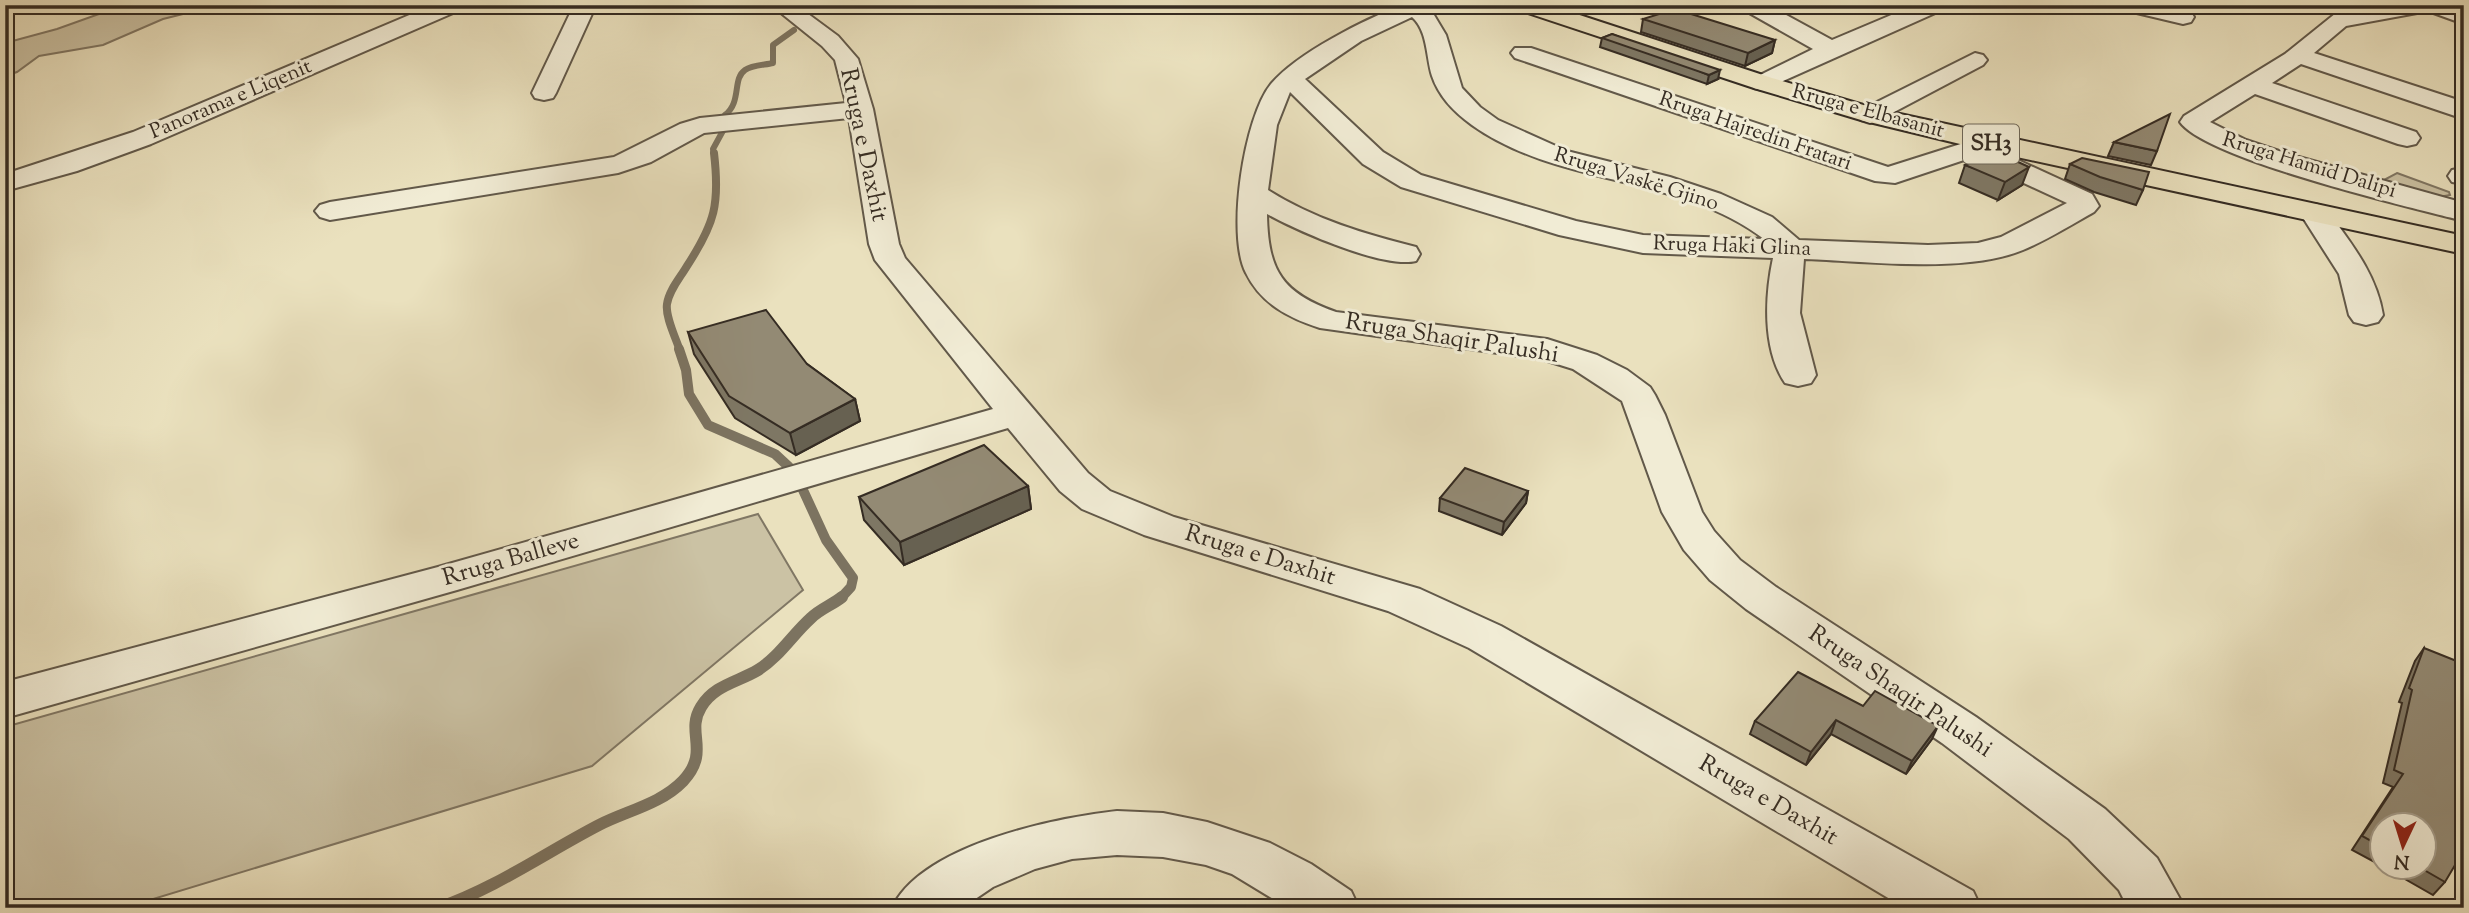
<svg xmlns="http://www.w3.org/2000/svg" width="2469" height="913" viewBox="0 0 2469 913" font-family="'Sorts Mill Goudy',serif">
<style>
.green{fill:#cbc2a4;stroke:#807764;stroke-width:2}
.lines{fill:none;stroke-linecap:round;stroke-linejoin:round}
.stream-far3{stroke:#7c7360;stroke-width:6}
.stream-far2{stroke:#7c7360;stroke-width:8}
.stream-far1{stroke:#7c7360;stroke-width:10}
.stream{stroke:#7c7360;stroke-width:12}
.minor-casing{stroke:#62594a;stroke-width:4}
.major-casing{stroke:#352c23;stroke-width:4}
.minor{fill:#f1ecd5;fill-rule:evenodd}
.major{fill:#eae1be;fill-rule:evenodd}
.wall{fill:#7e7764;stroke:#352c23;stroke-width:2}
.shaded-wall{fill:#676151;stroke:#352c23;stroke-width:2}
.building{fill:#938a74;stroke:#352c23;stroke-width:2}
.labels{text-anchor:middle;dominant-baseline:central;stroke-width:6;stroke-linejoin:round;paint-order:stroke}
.far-street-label{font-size:21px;fill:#352c23;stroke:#f1ecd5}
.shield{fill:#f1ecd5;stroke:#6d6658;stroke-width:2}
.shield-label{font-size:23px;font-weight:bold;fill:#352c23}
.street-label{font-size:24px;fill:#352c23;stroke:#f1ecd5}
</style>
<rect width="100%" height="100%" fill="#eae1be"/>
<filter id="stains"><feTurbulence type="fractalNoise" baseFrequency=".00286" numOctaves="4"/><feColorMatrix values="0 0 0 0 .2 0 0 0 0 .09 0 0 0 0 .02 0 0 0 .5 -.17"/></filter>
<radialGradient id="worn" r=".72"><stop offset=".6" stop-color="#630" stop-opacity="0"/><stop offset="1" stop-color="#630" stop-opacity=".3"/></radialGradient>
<path class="green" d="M124,5H250L183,14L163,19L103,45L39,56L17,72L5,76V43L57,29Z
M2397,173L2449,192L2450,195L2439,197L2382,181Z
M758,514L803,590L592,766L153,899L150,908H5V727Z"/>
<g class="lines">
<path class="stream-far3" d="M727,120L725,115C742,102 732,79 745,70C752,65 765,65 773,63V45L794,30
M714,155L713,149L725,127"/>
<path class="stream-far2" d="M680,351C676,338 665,317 667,304C669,290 680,278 687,266C715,223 720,204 714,153"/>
<path class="stream-far1" d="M679,349L686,370L689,394L708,425L775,454L789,467
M803,490L826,540L853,578L851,587L840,599"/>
<path class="stream" d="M438,908C496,888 545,853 599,825C626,811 661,804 683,781C711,751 685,733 701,707C714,685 738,682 758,670C779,657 793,634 811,618C820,609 832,605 842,597"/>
<g class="minor-casing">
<path id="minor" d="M433,5H463L460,10L151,144L77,171L5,191V174L133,132Z
M574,5H596L556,93L553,98L544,100L535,98L532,93Z
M771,5H796L838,36L858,59L873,109L899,244L905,258L1088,473L1110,491L1174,517L1420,589L1501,626L1973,891L1981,908H1905L1469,648L1388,611L1144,535L1082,509L1060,491L1008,428L457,590L5,718V682L438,567L993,409L875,260L869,244L849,118L704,133L651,162L618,173L330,220L320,217L315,211L320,205L330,202L614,157L680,124L700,118L846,103L835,60L822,46Z
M1403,5H1436L1431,10L1446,35L1462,88L1480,107L1498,120L1567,151L1670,177L1721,194L1772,217L1799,240L1928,245L1978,243L2001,237L2067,203L1970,158L1895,183L1875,181L1515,58L1511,53L1515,48H1531L1888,167L1989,135L1998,137L2002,143L1996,150L2092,194L2099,206L2094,212C2071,225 2047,240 2023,250C1964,274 1867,261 1804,259L1800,313L1816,375L1811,383L1798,386L1785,383C1762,349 1765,296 1773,258L1643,253L1559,235L1401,187L1363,164L1290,92L1277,125L1268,190C1314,219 1364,234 1416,247L1420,254L1416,261C1383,269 1298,231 1267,214C1268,271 1282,293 1336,312L1547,339L1597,355L1627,370L1650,387L1655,395L1665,415L1702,512L1714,531L1740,560L1776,587L1976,717L2105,809L2157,858L2185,908H2128L2119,890L2069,839L1942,743L1746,609L1710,580L1684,550L1662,512L1622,401L1573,369L1541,359L1320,328C1289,318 1261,304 1246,273C1226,235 1244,117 1271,84C1297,53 1365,19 1403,5ZM1412,17C1428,31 1426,57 1432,76C1439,97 1455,113 1472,125C1559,187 1679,174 1764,239L1643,235L1576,221L1421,175L1383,152L1305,79L1361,41Z
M1741,5H1768L1832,40L1915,5H1945L1942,10L1763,90L1754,88L1751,83L1754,78L1813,49L1744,10Z
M2121,5H2161L2191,12L2194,17L2191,22L2183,24L2124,10Z
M2346,5H2371L2368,8C2397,4 2437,0 2464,9V24L2428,11L2346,26L2314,53L2464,102V119L2301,64L2272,83L2416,132L2420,138L2416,144L2407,146L2398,144L2255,94L2210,122L2246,140L2285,153L2464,203V221C2412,208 2206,159 2180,122L2184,116L2285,54Z
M1975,53L1983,55L1987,60L1983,65L1879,120L1870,123L1861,120L1857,115L1861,110Z
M2462,168L2464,184L2452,182L2448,176L2452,170Z
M2315,204L2325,207C2349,241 2376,272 2383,315L2378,322L2366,325L2354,322L2349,315L2339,274L2300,213L2305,207Z
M1117,811L1163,813L1207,822L1270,843L1311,864L1351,891L1359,908H1288L1232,874L1206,865L1163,857L1117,855L1072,859L1035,869L993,887L962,908H892C922,845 1054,818 1117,811Z"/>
</g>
<g class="major-casing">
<path id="major" d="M1516,5H1549L1772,78L1877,109L2464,236V254L1989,151L1861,120L1754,88L1519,10Z"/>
</g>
<use href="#minor" class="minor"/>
<use href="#major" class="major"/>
</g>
<path class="wall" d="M1643,19L1775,40L1772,53L1745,66L1641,32Z
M1612,34L1718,79L1707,84L1600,47L1602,38Z
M2114,142L2157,151L2151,165L2108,156Z
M2070,164L2143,190L2136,205L2094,192L2065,179Z
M1965,165L2022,185L1998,200L1959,183Z
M688,332L807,364L855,399L860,421L796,455L735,418L694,354Z
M1028,486L1031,509L904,565L864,520L859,497Z
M1528,491L1526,503L1502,535L1439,511L1440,498Z
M2424,648L2445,882L2433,895L2384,867H2424L2382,825V866L2352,850L2393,787L2383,783L2402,703L2399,702L2415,661Z
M1863,706L1932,739L1906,774L1831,734L1806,765L1750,734L1755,721Z"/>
<path class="shaded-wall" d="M1775,40L1772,53L1745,66L1748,53Z
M1720,70L1718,79L1707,84L1709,75Z
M2029,167L2022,185L1998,200L2005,182Z
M855,399L860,421L796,455L790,433Z
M1028,486L1031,509L904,565L900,542Z
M1528,491L1526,503L1502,535L1504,522Z
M1836,720L1831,734L1806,765L1811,752Z
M1938,726L1932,739L1906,774L1912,761Z"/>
<path class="building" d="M1675,9L1775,40L1748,53L1643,19Z
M1612,34L1720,70L1709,75L1602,38Z
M2170,114L2157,151L2114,142Z
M1994,151L2029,167L2005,182L1965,165Z
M2082,158L2149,172L2143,190L2100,177L2070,164Z
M766,310L807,364L855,399L790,433L729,396L688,332Z
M984,445L1028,486L900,542L859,497Z
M1465,468L1528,491L1504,522L1440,498Z
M2424,648L2464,664V850L2445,882L2419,867H2424V825H2382V847L2362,836L2403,774L2394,770L2412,690L2409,688Z
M1798,672L1863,706L1875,691L1938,726L1912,761L1836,720L1811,752L1755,721Z"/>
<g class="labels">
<g class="far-street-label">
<text transform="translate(231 100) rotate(-23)">Panorama e Liqenit</text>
<text transform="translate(1868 112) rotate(15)">Rruga e Elbasanit</text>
<text transform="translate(1755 132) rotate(19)">Rruga Hajredin Fratari</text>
<text transform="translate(2309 166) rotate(17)">Rruga Hamid Dalipi</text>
<text transform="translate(1636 180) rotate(17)">Rruga Vaskë Gjino</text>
<text transform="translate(1732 247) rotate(2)">Rruga Haki Glina</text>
</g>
<rect class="shield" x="1963" y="124.5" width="56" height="39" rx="5"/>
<g class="shield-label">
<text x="1991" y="144">SH3</text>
</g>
<g class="street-label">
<text transform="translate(863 145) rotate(78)">Rruga e Daxhit</text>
<text transform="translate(1452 339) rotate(9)">Rruga Shaqir Palushi</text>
<text transform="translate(1260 556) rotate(17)">Rruga e Daxhit</text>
<text transform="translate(511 560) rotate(-16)">Rruga Balleve</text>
<text transform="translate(1900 692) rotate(34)">Rruga Shaqir Palushi</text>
<text transform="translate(1768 801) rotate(30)">Rruga e Daxhit</text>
</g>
</g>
<rect width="2469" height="913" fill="none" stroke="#eae1be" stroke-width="28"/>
<rect x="7" y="7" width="2455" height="899" fill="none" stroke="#352c23" stroke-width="3.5"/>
<rect x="14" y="14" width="2441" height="885" fill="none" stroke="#352c23" stroke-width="2"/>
<g transform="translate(2403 846) rotate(184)"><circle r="33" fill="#f1ecd5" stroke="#a69f8e" stroke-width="2"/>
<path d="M0-5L12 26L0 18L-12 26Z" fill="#8f2418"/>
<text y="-10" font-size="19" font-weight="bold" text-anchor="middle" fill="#352c23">N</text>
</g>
<rect width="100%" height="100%" filter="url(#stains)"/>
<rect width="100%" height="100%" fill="url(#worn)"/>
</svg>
